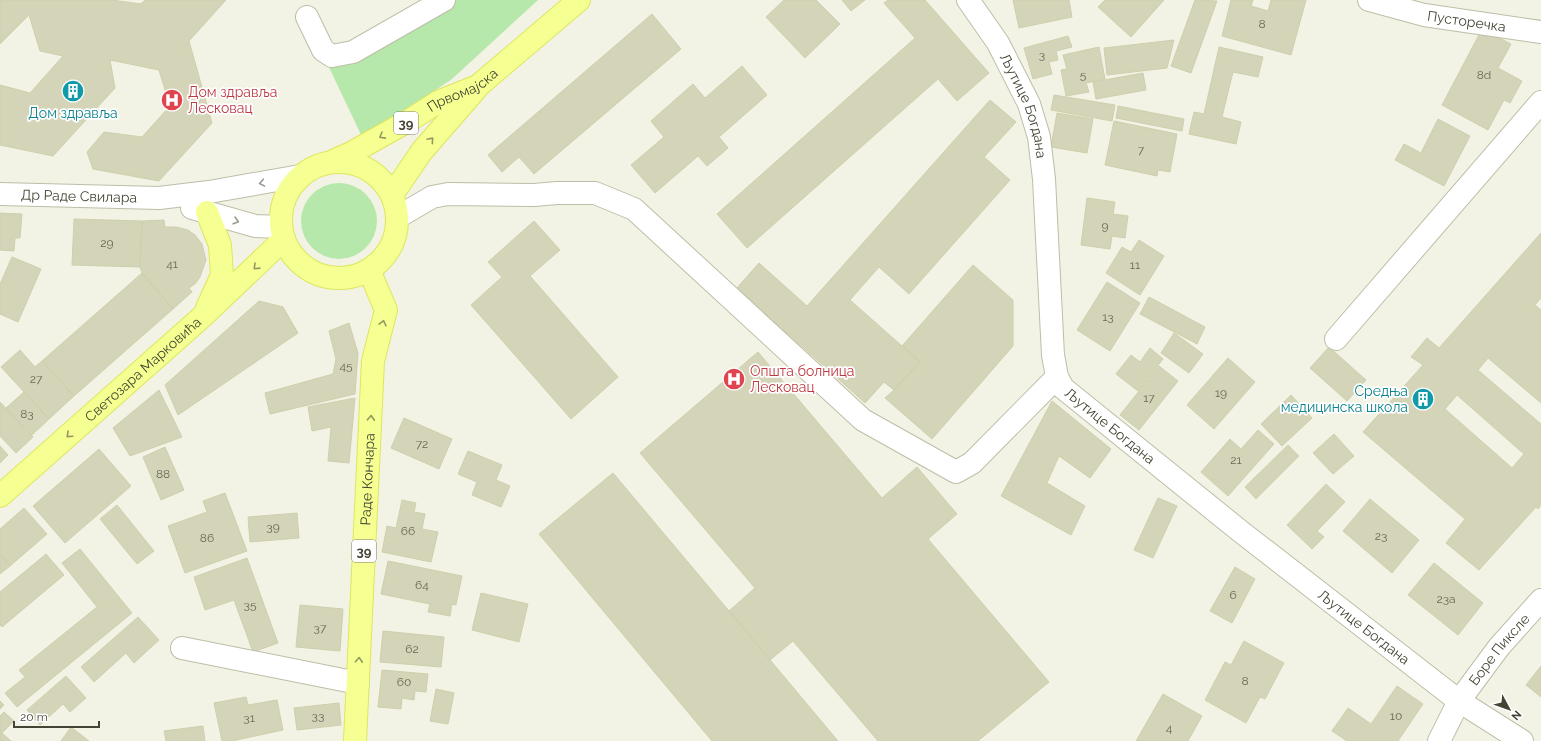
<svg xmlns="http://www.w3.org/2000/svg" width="1541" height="741" viewBox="0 0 1541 741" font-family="Raleway,sans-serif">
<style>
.green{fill:#b6e8ab}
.building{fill:#d4d4b9;stroke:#cfcfac;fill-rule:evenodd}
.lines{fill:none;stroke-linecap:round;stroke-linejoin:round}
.minor-casing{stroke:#bdbea7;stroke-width:24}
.major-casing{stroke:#dde65e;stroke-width:24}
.minor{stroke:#fff;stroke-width:22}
.major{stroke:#f6ff91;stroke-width:22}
.oneway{stroke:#95985e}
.oneway2{stroke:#99988f}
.labels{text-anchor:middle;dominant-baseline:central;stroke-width:3.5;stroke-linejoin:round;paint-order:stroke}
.number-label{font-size:12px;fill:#696855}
.shield{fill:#fff;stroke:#7d7c71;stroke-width:1}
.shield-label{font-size:13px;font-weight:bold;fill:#454434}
.street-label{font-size:14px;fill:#454434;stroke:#fff}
.health-label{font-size:14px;fill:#be3a42;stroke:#fff;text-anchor:start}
.culture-label{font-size:14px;fill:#0d838f;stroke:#fff}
</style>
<rect width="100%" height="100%" fill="#f2f3e4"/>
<path class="green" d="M442,0H538L452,79L363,139L326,61Z
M301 221a38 38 0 1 1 76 0a38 38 0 1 1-76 0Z"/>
<path class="building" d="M0,0H112L141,4L145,0H226L189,41L212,123L159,181L93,169L87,152L104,132L142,137L170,106L159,70L110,60L115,88L53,156L0,145V85L30,93L63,56L40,51L29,15L0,44Z
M784,0H816L840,24L805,58L766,17Z
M842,0H865L851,11Z
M888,0H925L989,73L957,101L938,79L747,248L717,214L915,38L884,3Z
M1013,0H1069L1072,17L1019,28Z
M1105,0H1164L1131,37L1098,7Z
M1195,0L1217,1L1191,73L1171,66Z
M1231,0H1253L1251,6L1268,11L1271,0H1306L1291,55L1222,36Z
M652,14L681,49L534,174L519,157L502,172L488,155Z
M1482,29L1511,44L1498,68L1522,81L1510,103L1504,100L1488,130L1442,105Z
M1068,36L1072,47L1056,51L1058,60L1049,62L1052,74L1033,79L1024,48Z
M1174,40L1167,68L1107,75L1104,48Z
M1099,47L1105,79L1086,83L1089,92L1066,96L1061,70L1067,69L1063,55Z
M1219,47L1263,57L1258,77L1233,72L1222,117L1241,122L1236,144L1189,134L1194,112L1204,114Z
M742,66L767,95L719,137L728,148L707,166L698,156L655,193L631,165L664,137L651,121L693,84L705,98Z
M1143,73L1146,90L1096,99L1093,82Z
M1054,95L1115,105L1112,121L1051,110Z
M990,100L1016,122L984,157L1010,180L909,294L879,267L850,300L920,362L894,390L884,382L865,403L737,288L759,263L807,306Z
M1118,106L1184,119L1182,131L1116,118Z
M1057,113L1093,119L1087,153L1051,147Z
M1438,119L1470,136L1444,186L1395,160L1404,144L1421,153Z
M1114,121L1177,134L1170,172L1158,170L1157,176L1105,165Z
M1087,198L1115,202L1113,214L1128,216L1125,238L1112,236L1110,249L1081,245Z
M0,213L22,214L20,238H15L14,251L0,250Z
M74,219L142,221L140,267L72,265Z
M164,220L165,227H176L188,230L195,235L202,244L206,260L200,277L195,284L189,288L192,292L173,309L142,273L140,267L142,221Z
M534,221L560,250L530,276L618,377L571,419L471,305L502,277L488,262Z
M1541,233V298L1535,305L1541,310V403L1488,358L1478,370L1541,424V505L1538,509L1536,507L1479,570L1446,543L1465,519L1363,432L1423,365L1411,357L1427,338L1439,348ZM1457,395L1524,454L1512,468L1445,409Z
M1139,240L1164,256L1140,295L1106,273L1122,247L1131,252Z
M12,257L41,269L18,322L0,314V284Z
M973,265L1013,300V346L932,439L885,398L894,390L920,362L902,346Z
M142,273L173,309L74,396L42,361Z
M1107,282L1140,303L1110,351L1077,330Z
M1149,297L1205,327L1197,344L1140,314Z
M259,301L283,307L298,333L178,415L165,385Z
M349,323L358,353L355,394L270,414L265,393L333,374L336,359L329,331Z
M1174,333L1203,354L1189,373L1161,353Z
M1329,347L1366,380L1347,401L1310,368Z
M1150,348L1163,359L1138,391L1116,374L1131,355L1140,362Z
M20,350L35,367L42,361L74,396L49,419L1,367Z
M758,352L882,498L917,467L957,514L928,539L1049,682L978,741H878L793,641L770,660L729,611L755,588L640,453Z
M1228,358L1255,382L1214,429L1187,405Z
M1159,366L1178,381L1139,430L1120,415Z
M159,390L182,437L130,456L113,428Z
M24,392L49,419L31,436L6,408Z
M1291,395L1312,418L1282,446L1261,424Z
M355,398L349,463L328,461L331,427L312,431L308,407Z
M1052,401L1111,449L1090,478L1059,456L1047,483L1085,506L1071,535L1001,496Z
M0,402L33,437L16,453L0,436Z
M404,418L452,439L439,469L391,448Z
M1258,430L1274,444L1228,496L1201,472L1230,439L1241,449Z
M1334,434L1354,456L1333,474L1313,453Z
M1288,445L1299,456L1256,499L1245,487Z
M0,446L8,455L0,463Z
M165,447L184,490L161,500L143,457Z
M99,449L131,486L65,543L33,506Z
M468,451L502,465L496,480L510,486L501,507L472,495L477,482L458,474Z
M613,473L729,611L838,741H712L539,534Z
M1326,484L1345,502L1317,531L1324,537L1312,549L1287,525Z
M225,493L247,551L185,573L168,526L207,512L203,501Z
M1158,498L1177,506L1153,558L1134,550Z
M1370,499L1419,540L1392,573L1343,531Z
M402,500L416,503L414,512L425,514L422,529L438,532L431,562L382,552L387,526L396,528Z
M117,505L154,551L137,564L100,519Z
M24,508L47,534L10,566L0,554V529Z
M297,513L299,538L250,542L248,517Z
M80,549L132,613L17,707L5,693L25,677L19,670L97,607L62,563Z
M0,554L10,566L0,574Z
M46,554L64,575L2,627L0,625V592Z
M247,558L278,643L253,652L234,600L205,610L194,577Z
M388,561L462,576L456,605L452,604L450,616L428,612L430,604L381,594Z
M1434,563L1483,603L1458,635L1408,595Z
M1235,567L1255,579L1232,623L1210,611Z
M481,593L528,604L519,642L472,630Z
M300,605L343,609L340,651L296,647Z
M138,617L159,640L134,663L126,653L94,682L81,667Z
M383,631L444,637L441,667L380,662Z
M1244,641L1284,663L1265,699L1260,697L1246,723L1205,700L1225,662L1231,665Z
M1541,666V697L1526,685Z
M382,670L428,674L426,692L415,691L414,700L402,698L401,709L378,707Z
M66,676L86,698L70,712L63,704L40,725L27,710Z
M1397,686L1423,704L1398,741H1347L1332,731L1348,708L1371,724Z
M436,689L454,693L448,724L430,721Z
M1163,694L1202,716L1188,741H1136Z
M246,697L248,705L277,700L283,730L232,741H222L214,703Z
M0,701L4,705L0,709Z
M339,703L341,725L297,730L294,708Z
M4,712L14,721L2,733L11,741H0V716Z
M203,726L205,741H166L164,731Z
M71,727L89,741H61Z"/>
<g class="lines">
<g class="minor-casing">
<g id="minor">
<path id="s1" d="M968,0L998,43L1029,104L1039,137L1044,179L1053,355L1057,377L1063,388L1240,531L1459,701L1522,741"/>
<path id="s2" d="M1369,0L1424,15L1541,32"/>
<path d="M307,17L323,50L332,56L353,52L444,0"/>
<path id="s3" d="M0,194L159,198L209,192L300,176"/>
<path d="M192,208L255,226L281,227"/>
<path d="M398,217L432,197L448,194L534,195L557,193H595L634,209L863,420L956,472L972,463L1057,377"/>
<path d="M1336,339L1541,102"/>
<path d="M182,648L358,683"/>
<path id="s4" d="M1439,741L1459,701L1499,647L1541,600"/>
</g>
</g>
<g class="major-casing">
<g id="major">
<path id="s5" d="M333,161L351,153L410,120L438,102L478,86L579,0"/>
<circle cx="339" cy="220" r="58"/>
<path d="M391,192H394L422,151L476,89"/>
<path d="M207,212L220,245L222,275L207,308"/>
<path id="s6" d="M0,496L203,316L284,239"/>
<path id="s7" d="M355,741L373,361L386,310L369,270"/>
</g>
</g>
<use href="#minor" class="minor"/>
<use href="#major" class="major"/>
</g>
<defs><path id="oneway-chevron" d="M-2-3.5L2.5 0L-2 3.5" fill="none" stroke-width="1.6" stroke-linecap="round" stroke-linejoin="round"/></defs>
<g class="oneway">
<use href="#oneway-chevron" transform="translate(382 136) rotate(151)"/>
<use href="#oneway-chevron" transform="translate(431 140) rotate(-49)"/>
<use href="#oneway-chevron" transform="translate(256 267) rotate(136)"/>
<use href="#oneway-chevron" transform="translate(383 323) rotate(-76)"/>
<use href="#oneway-chevron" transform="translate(371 418) rotate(-87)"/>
<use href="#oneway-chevron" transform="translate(69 435) rotate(138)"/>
<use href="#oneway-chevron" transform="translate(359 660) rotate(-87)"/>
</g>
<g class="oneway2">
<use href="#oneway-chevron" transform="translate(262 183) rotate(170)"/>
<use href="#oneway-chevron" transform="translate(236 221) rotate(16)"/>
</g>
<defs>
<g id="building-disc" transform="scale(1.15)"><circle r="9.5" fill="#0f9aa8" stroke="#fff"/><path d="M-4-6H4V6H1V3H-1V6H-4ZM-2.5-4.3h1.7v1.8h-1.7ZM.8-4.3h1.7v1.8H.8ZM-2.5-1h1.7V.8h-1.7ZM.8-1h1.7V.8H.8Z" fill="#fff"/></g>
<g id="hospital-disc" transform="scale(1.15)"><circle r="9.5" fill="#e0444e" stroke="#fff"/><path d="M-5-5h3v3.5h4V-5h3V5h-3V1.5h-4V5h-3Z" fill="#fff"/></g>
</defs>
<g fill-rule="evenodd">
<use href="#building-disc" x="73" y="91"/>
<use href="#hospital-disc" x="172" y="100"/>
<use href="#hospital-disc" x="734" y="379"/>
<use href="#building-disc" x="1423" y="399"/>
</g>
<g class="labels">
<g class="number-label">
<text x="1262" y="24">8</text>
<text x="1042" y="55">3</text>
<text x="1083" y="75">5</text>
<text x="1484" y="75">8d</text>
<text x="1141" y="150">7</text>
<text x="1105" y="226">9</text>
<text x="107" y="243">29</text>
<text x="172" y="264">41</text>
<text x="1135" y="265">11</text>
<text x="1108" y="317">13</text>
<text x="346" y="366">45</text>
<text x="36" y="379">27</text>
<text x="1221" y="393">19</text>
<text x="1149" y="398">17</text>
<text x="27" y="414">83</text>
<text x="422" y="444">72</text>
<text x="1236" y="460">21</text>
<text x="163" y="474">88</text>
<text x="273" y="527">39</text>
<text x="408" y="531">66</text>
<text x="1381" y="536">23</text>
<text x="207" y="538">86</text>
<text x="422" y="585">64</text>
<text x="1233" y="595">6</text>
<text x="1446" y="599">23a</text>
<text x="250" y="605">35</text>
<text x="320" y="628">37</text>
<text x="412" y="649">62</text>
<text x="1245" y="681">8</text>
<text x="404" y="682">60</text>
<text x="318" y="716">33</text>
<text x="1396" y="716">10</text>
<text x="249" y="718">31</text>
<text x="1169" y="728">4</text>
</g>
<g class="shield">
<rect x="394" y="112" width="24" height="22" rx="3"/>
<rect x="352" y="540" width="24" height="22" rx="3"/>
</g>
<g class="shield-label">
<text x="406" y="123">39</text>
<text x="364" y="551">39</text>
</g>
<g class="street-label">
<text stroke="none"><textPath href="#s2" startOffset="100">Пусторечка</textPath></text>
<text stroke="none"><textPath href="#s5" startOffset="148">Првомајска</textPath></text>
<text stroke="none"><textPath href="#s1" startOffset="121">Љутице Богдана</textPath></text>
<text stroke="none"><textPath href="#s3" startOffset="79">Др Раде Свилара</textPath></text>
<text stroke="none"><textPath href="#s6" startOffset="191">Светозара Марковића</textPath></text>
<text stroke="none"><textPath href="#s1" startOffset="469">Љутице Богдана</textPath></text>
<text stroke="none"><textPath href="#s7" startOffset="262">Раде Кончара</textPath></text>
<text stroke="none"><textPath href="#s1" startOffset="793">Љутице Богдана</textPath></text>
<text stroke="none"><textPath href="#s4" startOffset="110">Боре Пиксле</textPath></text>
</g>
<g class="health-label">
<text x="188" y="92">Дом здравља<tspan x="188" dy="16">Лесковац</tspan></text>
<text x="750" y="371">Општа болница<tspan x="750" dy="16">Лесковац</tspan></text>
</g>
<g class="culture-label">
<text x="73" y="113">Дом здравља</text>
<text x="1408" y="391" text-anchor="end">Средња<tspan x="1408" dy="16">медицинска школа</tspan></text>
</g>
</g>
<g transform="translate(1509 709) rotate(131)" stroke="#ffffff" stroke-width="3" paint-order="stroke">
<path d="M0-3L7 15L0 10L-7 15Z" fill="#454434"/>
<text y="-6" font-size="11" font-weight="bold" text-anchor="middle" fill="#454434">N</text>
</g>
<path d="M14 721v6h85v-6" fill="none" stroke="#454434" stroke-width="2"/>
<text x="20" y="721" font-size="12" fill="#454434" stroke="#ffffff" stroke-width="3" paint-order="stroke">20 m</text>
</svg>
